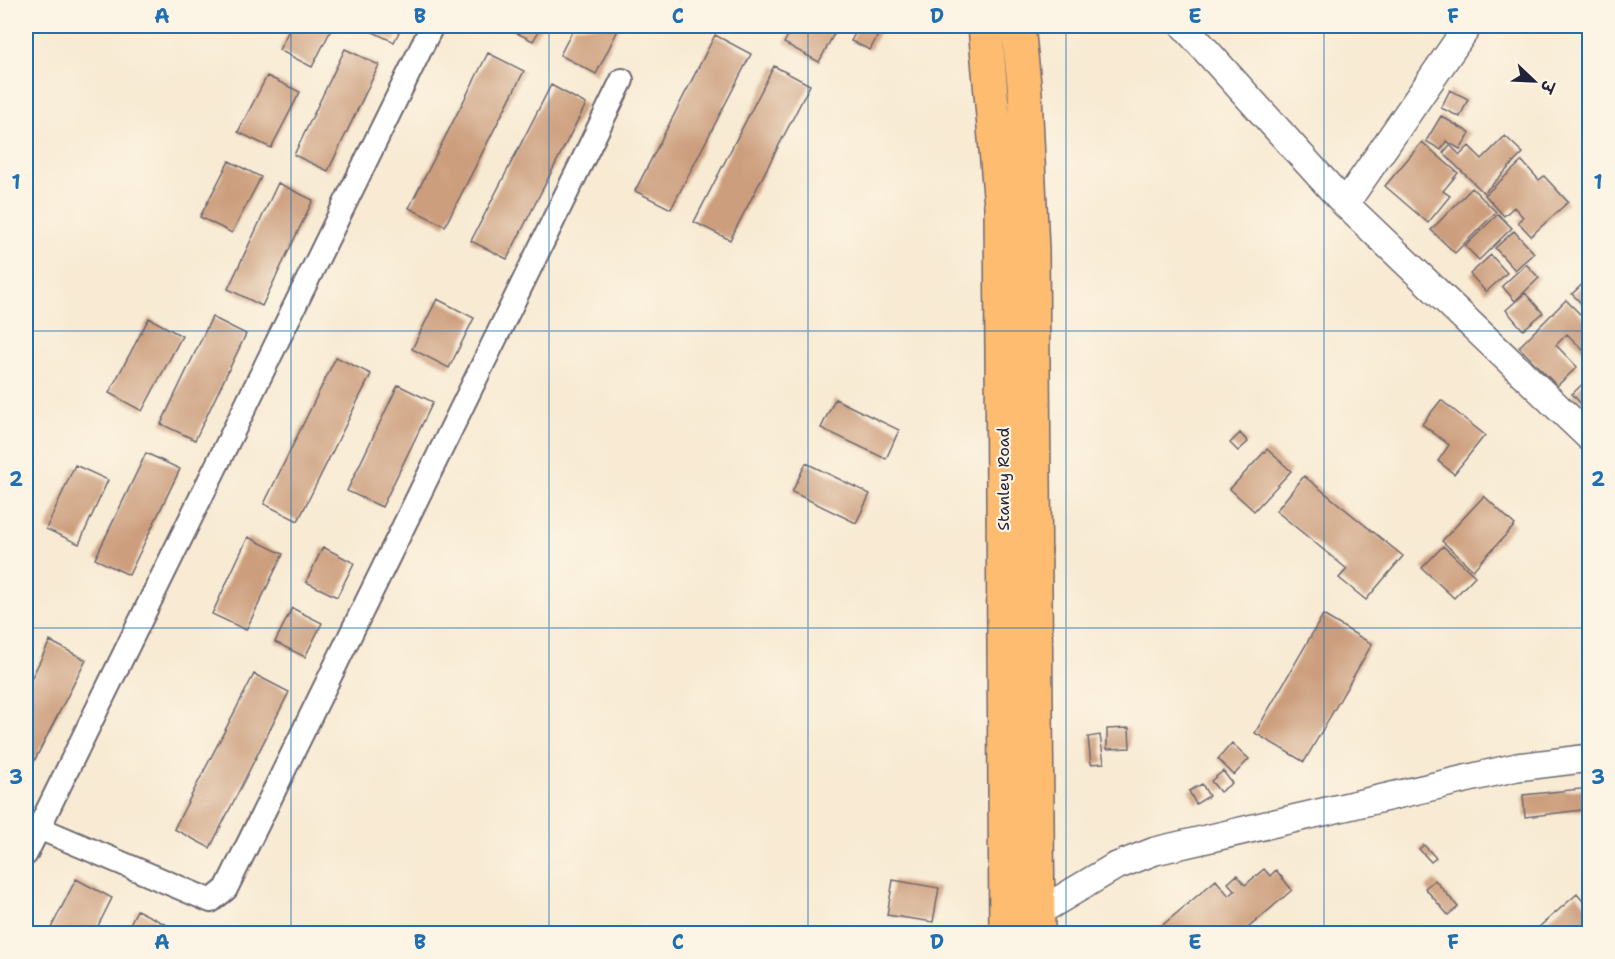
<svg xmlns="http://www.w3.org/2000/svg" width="1615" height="959" viewBox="0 0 1615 959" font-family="'Shantell Sans','Playpen Sans Deva',sans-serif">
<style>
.building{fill:#cc9e7d}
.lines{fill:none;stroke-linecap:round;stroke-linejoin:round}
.minor-casing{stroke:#6d6870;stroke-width:26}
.tertiary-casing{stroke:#6d6870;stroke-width:30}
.primary-casing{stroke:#6d6870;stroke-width:36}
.minor{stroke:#fff;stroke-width:22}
.tertiary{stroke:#fff;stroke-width:27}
.primary{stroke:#fdbc70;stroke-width:33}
.grid{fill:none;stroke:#1f6fb2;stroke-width:1.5;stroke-opacity:0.55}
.labels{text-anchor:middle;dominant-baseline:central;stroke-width:4.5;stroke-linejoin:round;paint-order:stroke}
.street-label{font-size:16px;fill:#22223b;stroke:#fcf5e5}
.neatline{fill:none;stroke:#1f6fb2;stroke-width:2}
.grid-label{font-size:20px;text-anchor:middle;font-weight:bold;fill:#1f6fb2}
</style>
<rect width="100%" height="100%" fill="#fcf5e5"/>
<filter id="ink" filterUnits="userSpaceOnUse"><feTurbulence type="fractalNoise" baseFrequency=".0167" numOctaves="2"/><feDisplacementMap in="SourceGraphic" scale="12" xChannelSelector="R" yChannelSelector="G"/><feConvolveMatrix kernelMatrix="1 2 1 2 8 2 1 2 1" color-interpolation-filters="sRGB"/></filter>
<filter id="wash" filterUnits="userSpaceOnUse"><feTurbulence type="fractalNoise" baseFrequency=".008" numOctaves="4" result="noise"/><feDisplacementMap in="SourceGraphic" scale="24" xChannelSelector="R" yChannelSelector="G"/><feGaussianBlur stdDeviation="1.35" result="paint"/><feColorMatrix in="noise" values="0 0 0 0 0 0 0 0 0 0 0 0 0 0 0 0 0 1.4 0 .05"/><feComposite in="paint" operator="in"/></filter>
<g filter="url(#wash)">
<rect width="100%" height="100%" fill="#f8ead3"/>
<g id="blocks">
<path class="building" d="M291,26H333L312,67L279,50Z
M360,26H402L394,42Z
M503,26H542L533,41Z
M575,26H620L596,74L560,55Z
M750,26H763L761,31Z
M793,26H838L819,62L784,43Z
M859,26H869L880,31L870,50L851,41Z
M715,35L751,54L671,209L635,191Z
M345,49L379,65L328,171L294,155Z
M488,53L524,71L445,226L409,208Z
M774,66L810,85L730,240L694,222Z
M267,76L300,92L271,148L238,132Z
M551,85L586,104L507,259L471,241Z
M1450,90L1468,99L1460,117L1441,108Z
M1441,116L1470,133L1460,149L1446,141L1441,150L1426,141Z
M1505,136L1523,153L1484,193L1443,153L1450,145L1460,155L1469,146L1482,159Z
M1422,142L1458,173L1443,191L1450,196L1428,223L1385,186Z
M229,161L261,177L232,233L200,217Z
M1522,161L1539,180L1544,176L1568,202L1531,236L1518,222L1523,217L1514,207L1504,216L1485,195Z
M278,183L313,200L262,306L228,289Z
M1472,188L1496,212L1455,253L1431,230Z
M1498,214L1512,228L1479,260L1465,246Z
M1514,231L1534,253L1515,270L1495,248Z
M1491,255L1507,273L1486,292L1470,274Z
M1526,264L1539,278L1515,301L1502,286Z
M1590,277V312L1572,294Z
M1525,293L1543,313L1523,330L1506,310Z
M437,299L474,318L449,368L412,349Z
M1566,300L1590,324V357L1567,334L1556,345L1577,367L1557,386L1519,347Z
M212,317L246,334L195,440L161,424Z
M149,318L182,336L142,411L109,393Z
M336,357L371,374L298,521L264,504Z
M1590,377V413L1572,394Z
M398,385L433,402L382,507L347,491Z
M835,399L899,430L886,459L821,428Z
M1441,400L1485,435L1454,474L1438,461L1449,445L1422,424Z
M1240,433L1248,442L1238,451L1230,443Z
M1267,449L1291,471L1254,511L1230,489Z
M146,453L180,469L129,575L95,559Z
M806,463L870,494L856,523L792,492Z
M75,465L108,480L79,544L46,529Z
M1304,476L1403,556L1366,600L1339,578L1347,569L1276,511Z
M1484,496L1515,525L1473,570L1442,541Z
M248,537L283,554L246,630L212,614Z
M1443,546L1475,576L1454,598L1422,568Z
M323,547L354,563L337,597L306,582Z
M292,608L322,623L305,657L275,642Z
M1323,615L1372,644L1304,762L1255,733Z
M50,641L86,660L26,777V689Z
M254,674L289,692L210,848L174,829Z
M1129,728L1130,748L1107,749V729Z
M1100,735L1104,763L1091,764L1088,737Z
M1232,743L1249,759L1234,775L1218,759Z
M1223,771L1232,783L1220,792L1211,781Z
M1202,784L1209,796L1196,804L1189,791Z
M1590,788V809L1525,817L1523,795Z
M1424,845L1436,858L1431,862L1419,849Z
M1264,869L1270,876L1276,870L1292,890L1241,934H1152L1216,880L1229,896L1235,891L1228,883L1237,875L1245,885Z
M76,879L112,898L94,934H48Z
M893,880L939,888L933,922L887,915Z
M1435,880L1458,907L1448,915L1425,888Z
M1577,894L1590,910V934H1531Z
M137,910L173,928L170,934H125Z"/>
</g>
</g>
<g filter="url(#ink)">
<use href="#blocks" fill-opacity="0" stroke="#6d6870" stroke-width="1.5"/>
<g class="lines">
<g class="minor-casing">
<path id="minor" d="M39,828L211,901L226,889L622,80
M26,854L432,26"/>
</g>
<g class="tertiary-casing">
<path id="tertiary" d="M1184,26L1345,204L1590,438
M1345,204L1468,26
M1022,922L1114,867L1155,851L1517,767L1590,758"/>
</g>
<g class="primary-casing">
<path id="primary" d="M985,26L1001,206L1006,934
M1018,26L1025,93L1032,250L1038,934"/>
</g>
<use href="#minor" class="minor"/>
<use href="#tertiary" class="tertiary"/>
<use href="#primary" class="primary"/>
</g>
</g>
<path class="grid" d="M291,26V934M549,26V934M808,26V934M1066,26V934M1324,26V934M26,331H1590M26,628H1590"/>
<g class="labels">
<g class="street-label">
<text transform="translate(1003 479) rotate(-90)">Stanley Road</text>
</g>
</g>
<rect width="1615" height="959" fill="none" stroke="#fcf5e5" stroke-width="66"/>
<g transform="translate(1534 81) rotate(113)" stroke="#fcf5e5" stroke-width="4.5" paint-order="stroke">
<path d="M0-4.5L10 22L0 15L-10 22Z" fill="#22223b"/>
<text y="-9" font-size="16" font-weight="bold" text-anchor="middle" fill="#22223b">उ</text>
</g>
<rect x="33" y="33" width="1549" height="893" class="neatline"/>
<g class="grid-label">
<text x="162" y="23">A</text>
<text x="420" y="23">B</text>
<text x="678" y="23">C</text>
<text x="937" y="23">D</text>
<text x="1195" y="23">E</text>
<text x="1453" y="23">F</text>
<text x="16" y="189">1</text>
<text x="1598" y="189">1</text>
<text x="16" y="486">2</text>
<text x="1598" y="486">2</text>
<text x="16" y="784">3</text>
<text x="1598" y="784">3</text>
<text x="162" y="949">A</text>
<text x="420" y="949">B</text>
<text x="678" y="949">C</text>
<text x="937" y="949">D</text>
<text x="1195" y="949">E</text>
<text x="1453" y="949">F</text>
</g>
</svg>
